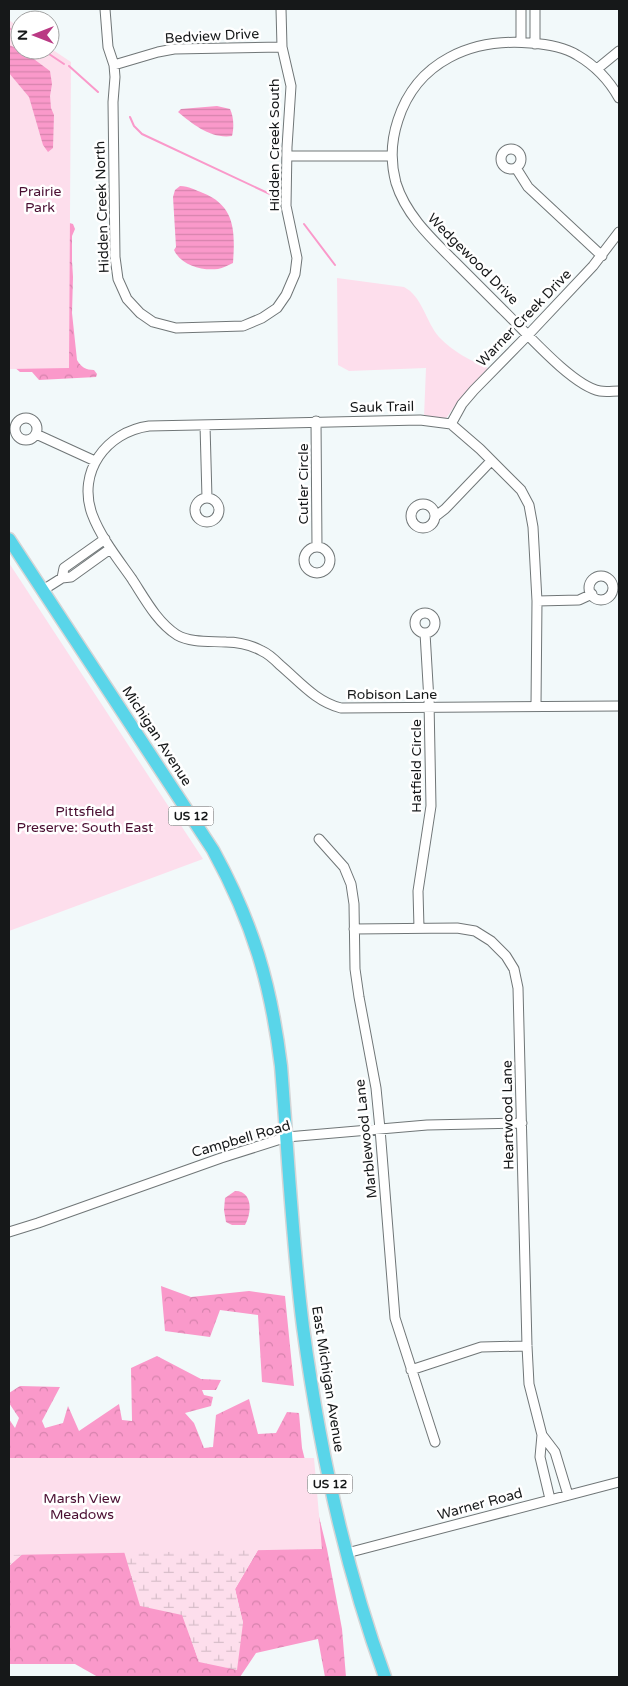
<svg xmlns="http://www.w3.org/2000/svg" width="628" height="1686" viewBox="0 0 628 1686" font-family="'Varela Round',sans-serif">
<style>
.forest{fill:url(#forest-crowns)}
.wetland{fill:url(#wetland-marsh)}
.park{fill:#fddeec}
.water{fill:url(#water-rules)}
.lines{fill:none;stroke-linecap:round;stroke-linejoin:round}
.stream{stroke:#fa99ca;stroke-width:2}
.minor-casing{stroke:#707677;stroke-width:11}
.highway-casing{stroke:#d5d5d6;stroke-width:15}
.minor{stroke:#fff;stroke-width:9}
.highway{stroke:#59d5e9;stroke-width:12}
.labels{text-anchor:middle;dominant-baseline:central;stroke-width:5;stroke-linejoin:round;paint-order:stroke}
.shield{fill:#fff;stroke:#5c5d5e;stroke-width:1}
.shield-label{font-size:12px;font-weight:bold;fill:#161819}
.street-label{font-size:14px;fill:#161819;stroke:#fff}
.park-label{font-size:14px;fill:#4a0f32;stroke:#fff}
</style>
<defs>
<pattern id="forest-crowns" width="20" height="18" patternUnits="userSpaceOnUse" patternTransform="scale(1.25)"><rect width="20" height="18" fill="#fa99ca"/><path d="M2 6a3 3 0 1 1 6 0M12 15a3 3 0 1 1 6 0" fill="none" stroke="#d683ad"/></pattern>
<pattern id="wetland-marsh" width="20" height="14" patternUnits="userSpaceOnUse" patternTransform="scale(1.25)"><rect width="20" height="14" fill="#fddeec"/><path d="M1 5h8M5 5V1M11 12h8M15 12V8" fill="none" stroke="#d8beca"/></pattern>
<pattern id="water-rules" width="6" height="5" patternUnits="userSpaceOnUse" patternTransform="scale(1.25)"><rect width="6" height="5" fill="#fa99ca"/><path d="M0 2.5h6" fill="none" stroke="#d683ad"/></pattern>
</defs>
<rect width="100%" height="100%" fill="#f2f9fa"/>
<path class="forest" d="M66,222L73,224L75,229L72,236V261L73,277L72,313L77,360C81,367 86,370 94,370L97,374L96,377L39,380L32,372H20L13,366Z
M161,1286L191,1297L249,1291L285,1296L294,1386L262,1382L258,1315L220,1310L210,1337L165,1331Z
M157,1356L201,1379L221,1380L216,1390H202L204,1395L213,1397L211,1406L185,1413L194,1423L204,1448L213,1447L216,1415L249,1399L258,1434L276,1433L287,1412L299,1413L302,1448L327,1549L342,1629L346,1677H325L318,1639L256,1653L240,1677H98L75,1664H9V1566L37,1541L123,1548L183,1615L199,1662L243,1623L235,1589L262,1543L9,1475V1419L15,1428L19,1418L9,1403V1393L20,1386L60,1387L42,1421L45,1428L63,1423L68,1406L79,1431L119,1404L122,1420L132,1421L131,1368Z"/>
<path class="wetland" d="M9,1475L262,1543L235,1589L243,1623L237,1670L199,1662L182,1615L140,1606L123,1548L37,1541L9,1566Z"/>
<path class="park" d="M9,20L20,28V50H50V48L71,62L69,368L10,369Z
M337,278L404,287C422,296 426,322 439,337C453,352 470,360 488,368L458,401L447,417L444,419L424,417L426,368L349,371L338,365Z
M9,563L203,859L9,931Z
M9,1458H314L322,1549L9,1555Z"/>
<path class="water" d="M9,45L23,51L50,71L52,84L50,96L51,108L54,115L53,148L48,152L43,145L29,97L9,73Z
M217,106L230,109C234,117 234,128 232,136C211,139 194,125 178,112L181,109Z
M180,186C189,186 195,190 203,193C236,206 235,233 233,263C228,265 223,268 218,269C201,271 181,265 174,250L176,247L173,197L175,190Z
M235,1191C253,1191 252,1213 245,1225H232L226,1222L224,1210L225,1198Z"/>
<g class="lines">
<path class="stream" d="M9,28L20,35
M43,50L64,64
M69,66L98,92
M130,117L134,126L142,134L272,195
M304,224L335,265"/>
<g class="minor-casing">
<path id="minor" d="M105,9L108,47L114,65L115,77L113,102L115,257L118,279L127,299L140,313L153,322L176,328L243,326L262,318L277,308L286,295L295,274L297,258L286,206L287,147L291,86L282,47L281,9
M521,9V42
M535,9V44
M114,65L158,52L174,49L282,47
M597,69L619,51
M619,98C609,80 596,66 577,55C564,47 545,44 530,43C472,38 417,61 398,120C391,141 390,161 396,183C406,215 431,238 454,261C470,277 486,293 502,309C524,330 572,386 600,391C606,392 613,391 619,391
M501 159a10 10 0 1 1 20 0a10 10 0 1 1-20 0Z
M287,156H391
M516,168L528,187L602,256
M15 429a11 11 0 1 1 22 0a11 11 0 1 1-22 0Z
M316,421L317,547
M451,424L462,404L474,390L528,335L593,266L619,232
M205,425L207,498
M36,434L95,461
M195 510a12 12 0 1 1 24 0a12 12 0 1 1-24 0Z
M411 516a12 12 0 1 1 24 0a12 12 0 1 1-24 0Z
M436,516L445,509L491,461
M304 560a13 13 0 1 1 26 0a13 13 0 1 1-26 0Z
M589 588a12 12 0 1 1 24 0a12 12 0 1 1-24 0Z
M62,578L64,568L105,539
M43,590L62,578L71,577L110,549
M537,601L579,600L592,594
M415 623a10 10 0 1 1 20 0a10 10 0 1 1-20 0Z
M536,705L537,601L533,527L529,505L521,490L480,449L451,424L420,420L149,426C106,432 77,472 92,514C101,538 118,559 132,579C145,599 157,622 177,635C191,643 210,641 226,642C239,642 251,645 262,651C269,654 275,660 280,665C299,681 316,702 341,708L619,706
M319,839L344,867L351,884L354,904L355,969L359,997L376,1088L380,1129L395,1318L435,1442
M419,928L418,891L431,806L429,701L425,633
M354,929L457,928L475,931L491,941L506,956L514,969L518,988L527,1346L529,1384L542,1435L540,1457L550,1499
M9,1232L38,1223L221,1158L287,1137L427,1125L522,1123
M411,1370L481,1347L527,1346
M542,1435L555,1452L568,1495
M347,1553L619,1482"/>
</g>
<g class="highway-casing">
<path id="highway" d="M9,539L213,850C253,923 271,984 281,1066C288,1153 292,1241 303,1327C319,1446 344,1565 385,1677"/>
</g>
<use href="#minor" class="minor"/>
<use href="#highway" class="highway"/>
</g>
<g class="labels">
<g class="shield">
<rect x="168.5" y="806.5" width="45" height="19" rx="4"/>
<rect x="307.5" y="1474.5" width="45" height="19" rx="4"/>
</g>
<g class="shield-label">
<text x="191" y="816">US 12</text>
<text x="330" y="1484">US 12</text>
</g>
<g class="street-label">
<text transform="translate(212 36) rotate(-3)">Bedview Drive</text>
<text transform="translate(274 145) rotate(-90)">Hidden Creek South</text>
<text transform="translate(102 207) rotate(-92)">Hidden Creek North</text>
<text transform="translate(473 259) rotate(45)">Wedgewood Drive</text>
<text transform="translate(524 318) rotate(-46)">Warner Creek Drive</text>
<text transform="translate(382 407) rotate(-1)">Sauk Trail</text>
<text transform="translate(303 484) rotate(-90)">Cutler Circle</text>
<text x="392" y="694">Robison Lane</text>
<text transform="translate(157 736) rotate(57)">Michigan Avenue</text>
<text transform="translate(416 766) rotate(-90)">Hatfield Circle</text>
<text transform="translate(508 1115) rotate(-91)">Heartwood Lane</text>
<text transform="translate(241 1139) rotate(-16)">Campbell Road</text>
<text transform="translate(366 1139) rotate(-96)">Marblewood Lane</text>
<text transform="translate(328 1379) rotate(81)">East Michigan Avenue</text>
<text transform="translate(480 1504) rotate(-15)">Warner Road</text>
</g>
<g class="park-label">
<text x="40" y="191">Prairie<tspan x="40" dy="16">Park</tspan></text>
<text x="85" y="811">Pittsfield<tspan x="85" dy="16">Preserve: South East</tspan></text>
<text x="82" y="1498">Marsh View<tspan x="82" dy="16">Meadows</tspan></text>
</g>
</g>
<rect width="628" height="1686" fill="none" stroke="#161819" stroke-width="20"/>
<g transform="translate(35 35) rotate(270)"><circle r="24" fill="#ffffff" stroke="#a2a3a3"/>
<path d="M0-4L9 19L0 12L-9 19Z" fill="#ba3a84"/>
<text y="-8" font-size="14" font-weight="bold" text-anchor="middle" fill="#161819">N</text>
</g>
</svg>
